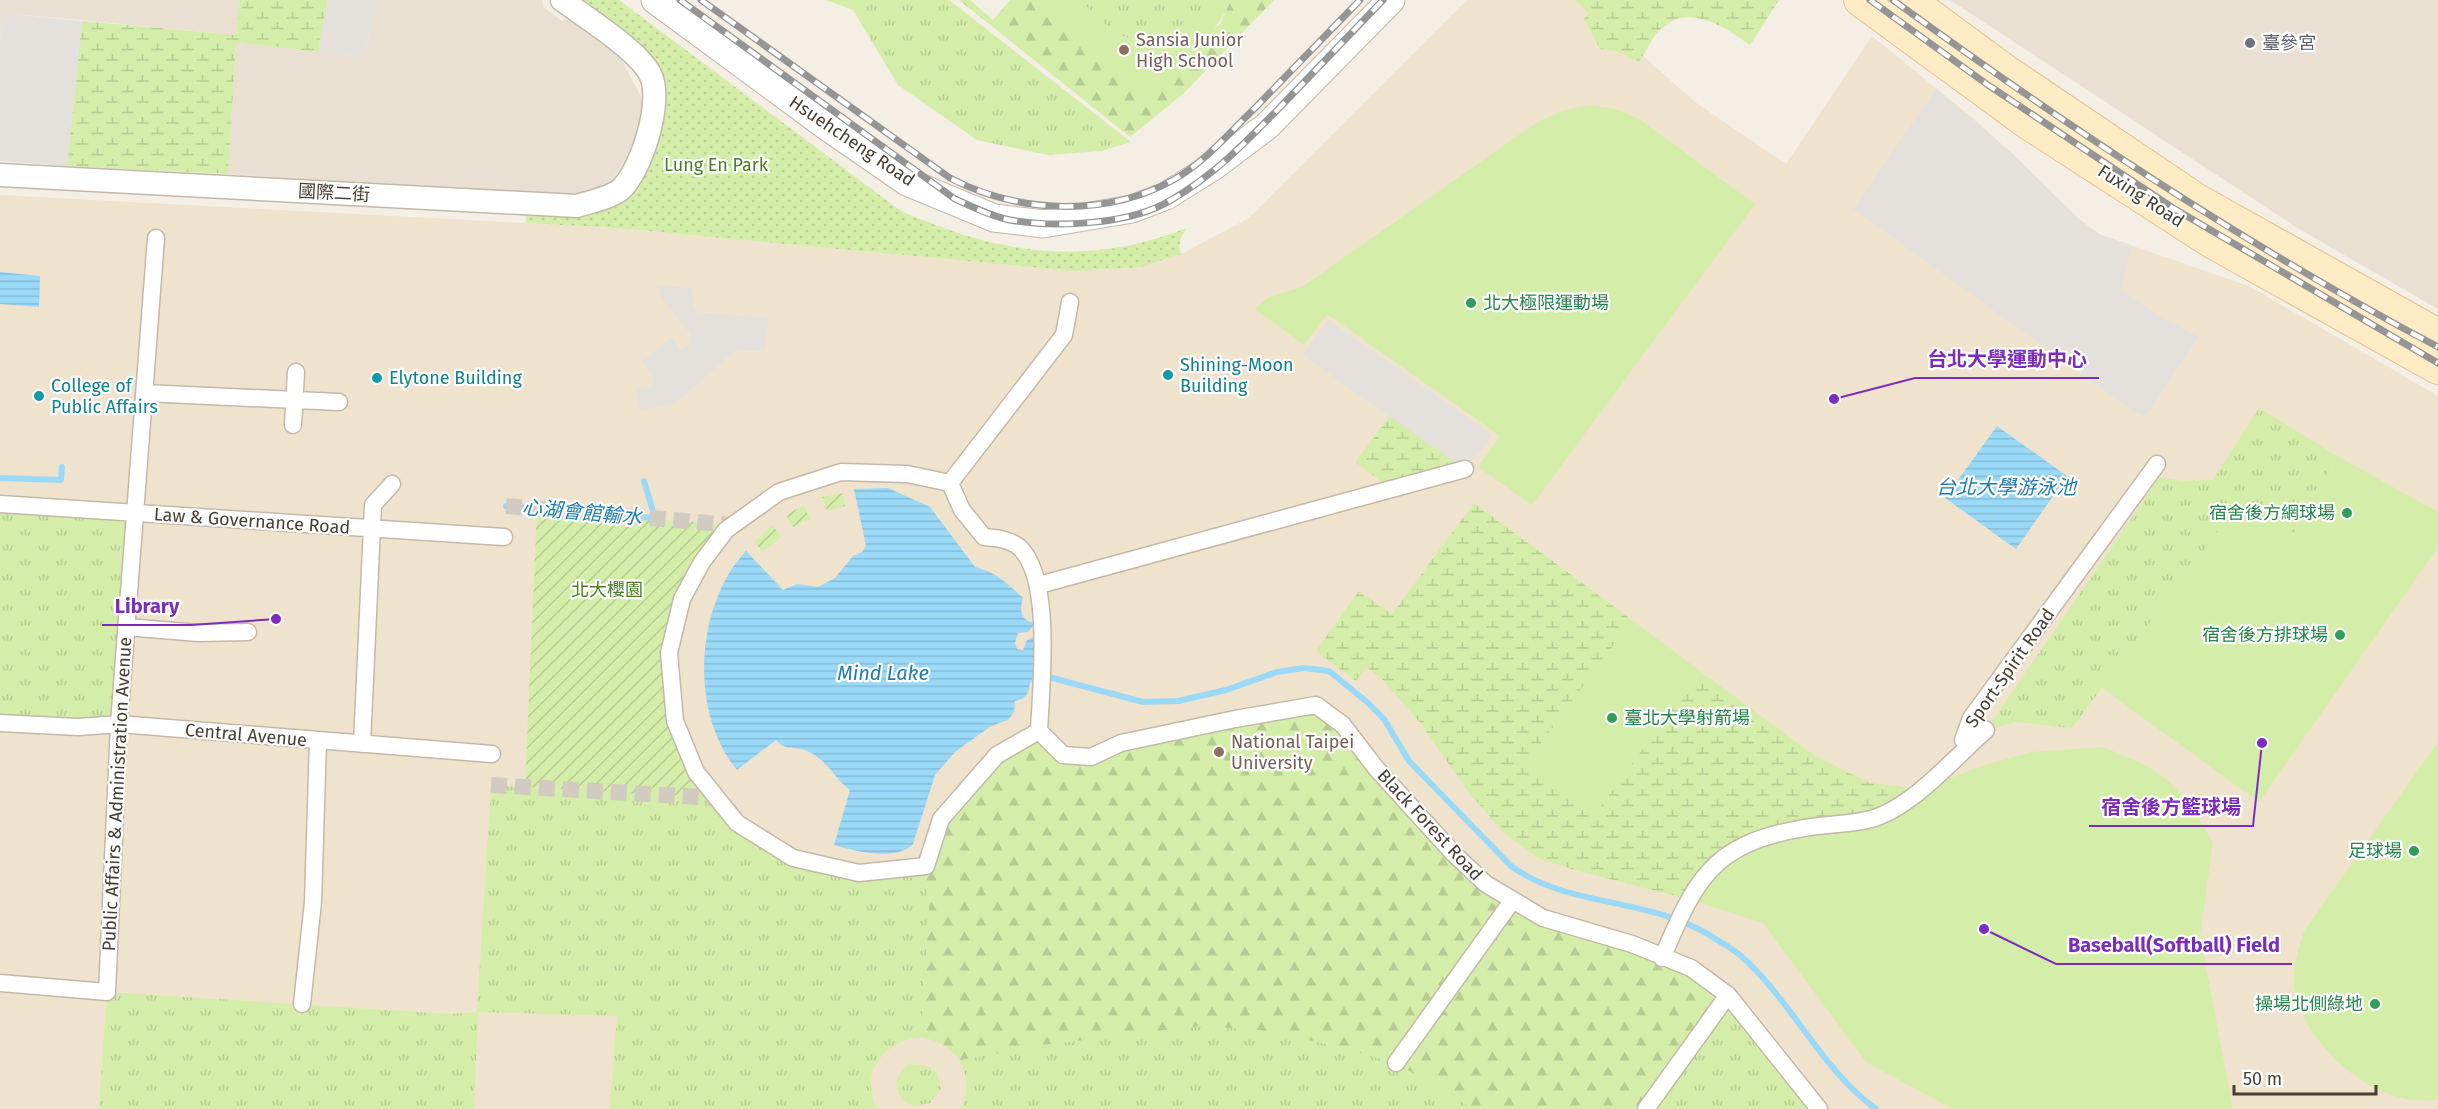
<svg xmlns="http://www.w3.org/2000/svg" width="2438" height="1109" viewBox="0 0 2438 1109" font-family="'Fira Sans','Noto Sans TC',sans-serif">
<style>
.residential{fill:#e9e0d2}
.education{fill:#efe3cd}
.grass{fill:url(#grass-tufts)}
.forest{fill:url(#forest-firs)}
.wetland{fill:url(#wetland-marsh)}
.park{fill:url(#park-dots)}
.garden{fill:url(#garden-furrows)}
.pitch{fill:#d4eda9}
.parking{fill:#e4e1dd}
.water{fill:url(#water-rules)}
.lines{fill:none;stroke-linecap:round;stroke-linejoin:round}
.stream{stroke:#9ad9f8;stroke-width:6}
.pedestrian-tunnel{stroke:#d1cbc2;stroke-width:16;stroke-dasharray:16 8;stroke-linecap:butt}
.pedestrian-casing{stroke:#c4b8a9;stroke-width:19}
.minor-casing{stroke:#c4b8a9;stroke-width:25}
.tertiary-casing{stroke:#c4b8a9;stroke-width:29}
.secondary-casing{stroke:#dcc391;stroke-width:34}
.pedestrian{stroke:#fff;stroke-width:16}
.minor{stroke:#fff;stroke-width:22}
.tertiary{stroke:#fff;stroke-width:27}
.secondary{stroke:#ffecc4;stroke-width:32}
.rail-casing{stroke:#959595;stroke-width:7}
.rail{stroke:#fff;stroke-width:4.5;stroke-dasharray:14;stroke-linecap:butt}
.worship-dot{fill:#6b7280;stroke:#fff;stroke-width:2}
.education-dot{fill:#8d6e63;stroke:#fff;stroke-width:2}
.leisure-dot{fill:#2e9e5b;stroke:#fff;stroke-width:2}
.culture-dot{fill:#0f9aa8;stroke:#fff;stroke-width:2}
.labels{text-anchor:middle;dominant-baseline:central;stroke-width:4.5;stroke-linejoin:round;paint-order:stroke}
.education-label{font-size:18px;fill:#785e54;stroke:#fff;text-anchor:start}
.worship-label{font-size:18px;fill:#5b616d;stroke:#fff;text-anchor:start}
.street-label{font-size:18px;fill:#473e34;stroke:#fff}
.park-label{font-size:18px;fill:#4c7f21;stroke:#fff}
.leisure-label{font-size:18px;fill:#27864d;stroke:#fff;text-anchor:end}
.culture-label{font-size:18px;fill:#0d838f;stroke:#fff;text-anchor:start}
.water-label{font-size:20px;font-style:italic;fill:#1f7cae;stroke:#fff}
.leader{fill:none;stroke:#7b2cbf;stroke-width:2}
.callout-dot{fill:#7b2cbf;stroke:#fff;stroke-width:2}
.callout-label{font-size:20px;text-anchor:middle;font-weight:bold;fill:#7b2cbf;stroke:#fff;stroke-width:4.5;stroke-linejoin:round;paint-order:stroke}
</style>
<defs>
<pattern id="grass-tufts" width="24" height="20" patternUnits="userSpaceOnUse" patternTransform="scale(1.5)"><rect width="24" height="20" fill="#d4eda9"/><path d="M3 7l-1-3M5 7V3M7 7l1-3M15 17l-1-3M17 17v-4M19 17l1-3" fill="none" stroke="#b7cc92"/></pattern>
<pattern id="forest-firs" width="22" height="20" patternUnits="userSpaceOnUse" patternTransform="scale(1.5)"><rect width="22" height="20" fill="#d4eda9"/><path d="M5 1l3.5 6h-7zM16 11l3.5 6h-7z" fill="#b7cc92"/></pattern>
<pattern id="wetland-marsh" width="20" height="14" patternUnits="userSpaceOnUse" patternTransform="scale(1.5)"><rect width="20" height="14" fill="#d4eda9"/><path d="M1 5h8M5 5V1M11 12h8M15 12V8" fill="none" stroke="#b7cc92"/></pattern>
<pattern id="park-dots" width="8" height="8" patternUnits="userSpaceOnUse" patternTransform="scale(1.5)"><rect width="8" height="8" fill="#d4eda9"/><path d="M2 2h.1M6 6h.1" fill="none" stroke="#b7cc92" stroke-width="1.8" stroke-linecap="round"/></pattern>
<pattern id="garden-furrows" width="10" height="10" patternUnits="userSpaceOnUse" patternTransform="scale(1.5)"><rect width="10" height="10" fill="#d4eda9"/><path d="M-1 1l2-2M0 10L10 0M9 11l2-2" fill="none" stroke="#b7cc92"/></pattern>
<pattern id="water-rules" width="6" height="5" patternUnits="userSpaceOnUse" patternTransform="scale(1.5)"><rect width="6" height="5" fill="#9ad9f8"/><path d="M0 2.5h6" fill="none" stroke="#86bbd5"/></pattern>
</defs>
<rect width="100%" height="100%" fill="#f4eee5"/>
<path class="residential" d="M0,0H240L237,35L3,13L0,37Z
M379,0H542L543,7L562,21L567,19L620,57L645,104L636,144L611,182L576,199L228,174L236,42L363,57Z
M1950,0H2438V309L2299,229Z"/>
<path class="education" d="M1467,0H1779L1750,45L1721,24L1705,18L1678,17L1656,33L1643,56L1695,102L1786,164L1872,36L1980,124L2070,212L2101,235L2249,286L2438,396V1109H0V195L616,228L1075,271L1141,267L1181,254L1249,218Z"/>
<path class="grass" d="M826,0H949L1131,142L1101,151L1048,155L977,140L898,85L853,10Z
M1080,0H1207C1194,32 1156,51 1123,36C1106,28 1093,13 1080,0Z
M1199,47L1160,82L1139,60H1171Z
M2259,408L2337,456L2294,533L2244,496L2072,728L2016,722L1986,730L2160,477L2182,481L2213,480Z
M0,504L135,513L119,724L0,723Z
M491,785L717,798L793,858L859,873L926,866L929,910L921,1037C883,1041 859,1073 877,1109H610L617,1016L478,1012L474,1109H99L107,992L451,1014L477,1012Z
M1728,995L1819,1109H1646Z
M1202,1026L1258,1030L1328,1044L1396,1063L1473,1109H961C970,1093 967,1076 960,1060L1042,1045Z
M909,1064L927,1066L937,1072L941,1089L930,1103L913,1106C893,1097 891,1077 909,1064Z"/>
<path class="forest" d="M959,0H970L993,20L1010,0H1038L1141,100L1220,24L1231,0H1274L1184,93L1130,137Z
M1316,705L1375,767L1512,901L1632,944L1728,995L1646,1109H1473L1396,1063L1328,1044L1258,1030L1202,1026L1042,1045L960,1060C948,1046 938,1041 921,1037L929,910L926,866L941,819L997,755L1039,731L1063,755Z"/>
<path class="wetland" d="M240,0H328L318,52L236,42L228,174L67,166L82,21L236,35Z
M1575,0H1779L1750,45C1723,25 1683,0 1656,34C1649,43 1645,53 1639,62L1617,51L1600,49L1584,19L1589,13Z
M1390,416L1465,469L1392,489L1355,462Z
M1474,503L1632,620L1525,765L1595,813L1700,671L1815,756L1870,783L1921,789L1688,899L1578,871L1538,858L1505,834L1469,793L1420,723L1382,679L1366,667L1356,681L1316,651L1359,591L1392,614Z"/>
<path class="park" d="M562,0H619L901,211C999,254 1085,268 1187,228C1180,237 1178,243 1181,254L1141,267L1075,271L616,228L526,223L527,203L620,190L645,151L651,75Z"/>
<path class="garden" d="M843,493L845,506L827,511L822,497Z
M804,505L810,519L793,527L786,515Z
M537,511L733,525L702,562L669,654L675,721L717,798L525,787Z
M772,525L781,537L763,552L754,542Z"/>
<path class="pitch" d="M1038,0H1080C1093,13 1106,28 1123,36C1156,51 1194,32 1207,0H1231C1219,26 1200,57 1168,60C1159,61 1149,60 1140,60L1160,82L1141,101Z
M1590,105L1616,109L1639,119L1755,204L1532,505L1478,467L1500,436L1327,314L1304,345L1255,309L1267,298L1302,287L1539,121L1565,110Z
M2337,456L2438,512V547L2259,802L2102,688L2244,496L2294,533Z
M1632,620L1700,671L1595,814L1525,765Z
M2438,742V1100C2430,1100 2422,1101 2415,1100C2359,1095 2294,1033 2294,976C2294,960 2300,945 2304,931Z
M2104,747L2149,767L2171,783L2196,813L2213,843L2200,935L2233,1109H1953L1866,1062L1763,923L1688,899L1729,854L1871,819L1921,789L1985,765L2032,752Z"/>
<path class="parking" d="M328,0H379L363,57L318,52Z
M3,13L82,21L67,166L0,161V37Z
M1936,89L2011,152L2086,226L2101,235L2132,245L2121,289L2161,317L2199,337L2147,414L2142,416L2136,413L1853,209Z
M657,285L692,288L693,306L700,313L769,318L765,351L736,350L676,403L640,410L636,389L652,386L653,375L642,362L672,337L681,350L689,344L690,334L661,297Z
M1328,320L1493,435L1465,469L1302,355Z"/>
<path class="water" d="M0,272L40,276L39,307L0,304Z
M1997,426L2067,476L2016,549L1945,498Z
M888,488L930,507L975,567C996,572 1008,584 1023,598C1019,611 1021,621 1035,623L1028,632L1018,633L1015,643L1017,649L1023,650L1027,640L1033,637L1035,672L1041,674L1030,683C1028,695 1027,698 1015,701L1014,712L1008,720L991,726L955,752L935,775L913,844C895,862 855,851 834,845L850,790C835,779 828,761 809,752C797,745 785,752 776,740L737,770C695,719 695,633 727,577C732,567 739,559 746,551L783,590L797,584L818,587L835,578L853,556L862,552L866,546L854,489Z"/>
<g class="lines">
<path class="stream" d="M0,478L61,480L62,467
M506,506L655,518L644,481
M1045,676L1143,702L1178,701L1226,690L1277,672L1304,668L1329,671L1367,702L1384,719L1409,761L1511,866C1569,908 1649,897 1711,936C1720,942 1732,948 1741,956C1792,1001 1821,1069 1876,1109"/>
<path class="pedestrian-tunnel" d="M506,506L733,525
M491,785L717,798"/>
<g class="pedestrian-casing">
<path id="pedestrian" d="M145,393L339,402
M293,425L296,372
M841,472L907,474L950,483L962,510L984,537C996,538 1009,539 1019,547C1053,577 1041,687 1039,731L997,755L941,819L926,866L859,873L793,858L737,823L696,772L675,721L669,653L682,599L702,562L726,530L779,492Z
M950,483L1064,335L1070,302
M0,504L504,537
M1039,585L1465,469
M126,627L199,633L248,632
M0,723L78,727L119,724L492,754
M1039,731L1063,755L1091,757L1121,743L1235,719L1316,705L1343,725L1375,767L1454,854L1486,884L1543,918L1632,944L1691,968L1728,995L1819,1109
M362,744L373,505L392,484
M1662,958C1695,882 1710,845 1799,829C1822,824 1848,825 1871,819C1913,807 1954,758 1986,730L1963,740L1971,718L2157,464
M0,983L107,992L119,724L156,238
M302,1004L313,902L318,740
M1396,1063L1512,901
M1646,1109L1728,995"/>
</g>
<g class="minor-casing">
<path id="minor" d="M0,175L577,206C589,202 610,198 620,190C641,172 664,100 650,74C638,50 585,17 562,0"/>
</g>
<g class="tertiary-casing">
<path id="tertiary" d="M655,0L826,126L907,182L994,218L1043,224L1132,209L1166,196L1214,166L1267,126L1391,0"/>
</g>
<g class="secondary-casing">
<path id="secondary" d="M1860,0L2028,123L2212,242L2438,368
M1909,0L2007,72L2197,200L2438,335"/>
</g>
<use href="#pedestrian" class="pedestrian"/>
<use href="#minor" class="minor"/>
<use href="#tertiary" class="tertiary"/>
<use href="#secondary" class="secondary"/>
<g class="rail-casing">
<path id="rail" d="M680,0L955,199C973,207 990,216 1010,220C1055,228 1131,225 1171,200C1216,174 1249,139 1285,102C1318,68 1350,34 1383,0
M701,0L950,178C1017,213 1105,218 1173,180C1205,162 1229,133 1255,108C1290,72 1325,36 1360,0
M1870,0L1988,85L2173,208L2438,363
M1893,0C2067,127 2247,246 2438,347"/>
</g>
<use href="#rail" class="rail"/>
</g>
<circle class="worship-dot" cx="2250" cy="43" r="6"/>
<g class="education-dot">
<circle cx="1124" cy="50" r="6"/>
<circle cx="1219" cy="752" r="6"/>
</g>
<g class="leisure-dot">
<circle cx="1471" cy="303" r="6"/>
<circle cx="2347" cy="513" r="6"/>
<circle cx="2340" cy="635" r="6"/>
<circle cx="1612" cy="718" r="6"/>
<circle cx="2414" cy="851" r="6"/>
<circle cx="2375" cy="1004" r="6"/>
</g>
<g class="culture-dot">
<circle cx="1168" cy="375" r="6"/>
<circle cx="377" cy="378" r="6"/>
<circle cx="39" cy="396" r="6"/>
</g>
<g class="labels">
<g class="education-label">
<text x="1136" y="40">Sansia Junior<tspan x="1136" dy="21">High School</tspan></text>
<text x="1231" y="742">National Taipei<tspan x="1231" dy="21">University</tspan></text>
</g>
<g class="worship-label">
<text x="2262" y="43">臺參宮</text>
</g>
<g class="street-label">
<text transform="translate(852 141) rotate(34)">Hsuehcheng Road</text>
<text transform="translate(334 193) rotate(3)">國際二街</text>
<text transform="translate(2141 196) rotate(33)">Fuxing Road</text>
<text transform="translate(252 521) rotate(4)">Law &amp; Governance Road</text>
<text transform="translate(2010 668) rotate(-55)">Sport-Spirit Road</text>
<text transform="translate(246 735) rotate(5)">Central Avenue</text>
<text transform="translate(117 794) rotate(-87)">Public Affairs &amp; Administration Avenue</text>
<text transform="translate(1430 825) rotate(47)">Black Forest Road</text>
</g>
<g class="park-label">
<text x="716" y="165">Lung En Park</text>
<text x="607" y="590">北大櫻園</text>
</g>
<g class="leisure-label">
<text x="1483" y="303" text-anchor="start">北大極限運動場</text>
<text x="2335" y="513">宿舍後方網球場</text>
<text x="2328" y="635">宿舍後方排球場</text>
<text x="1624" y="718" text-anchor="start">臺北大學射箭場</text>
<text x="2402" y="851">足球場</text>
<text x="2363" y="1004">操場北側綠地</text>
</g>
<g class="culture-label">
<text x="1180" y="365">Shining-Moon<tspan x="1180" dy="21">Building</tspan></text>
<text x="389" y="378">Elytone Building</text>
<text x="51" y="386">College of<tspan x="51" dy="21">Public Affairs</tspan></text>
</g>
<g class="water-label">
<text x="2006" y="487">台北大學游泳池</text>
<text transform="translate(582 512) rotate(5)">心湖會館輸水</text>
<text x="883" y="673">Mind Lake</text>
</g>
</g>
<path class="leader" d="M1834 399L1915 378H2099M276 619L191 625H102M2262 743L2253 826H2089M1984 929L2056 964H2292"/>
<g class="callout-dot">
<circle cx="1834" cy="399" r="6"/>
<circle cx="276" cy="619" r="6"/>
<circle cx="2262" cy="743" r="6"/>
<circle cx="1984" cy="929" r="6"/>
</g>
<g class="callout-label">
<text x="2007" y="366">台北大學運動中心</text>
<text x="147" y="613">Library</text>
<text x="2171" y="814">宿舍後方籃球場</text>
<text x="2174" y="952">Baseball(Softball) Field</text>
</g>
<path d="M2234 1085v9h142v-9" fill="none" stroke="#473e34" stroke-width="3"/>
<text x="2243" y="1085" font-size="18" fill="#473e34" stroke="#ffffff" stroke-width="4.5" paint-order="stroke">50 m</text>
</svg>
